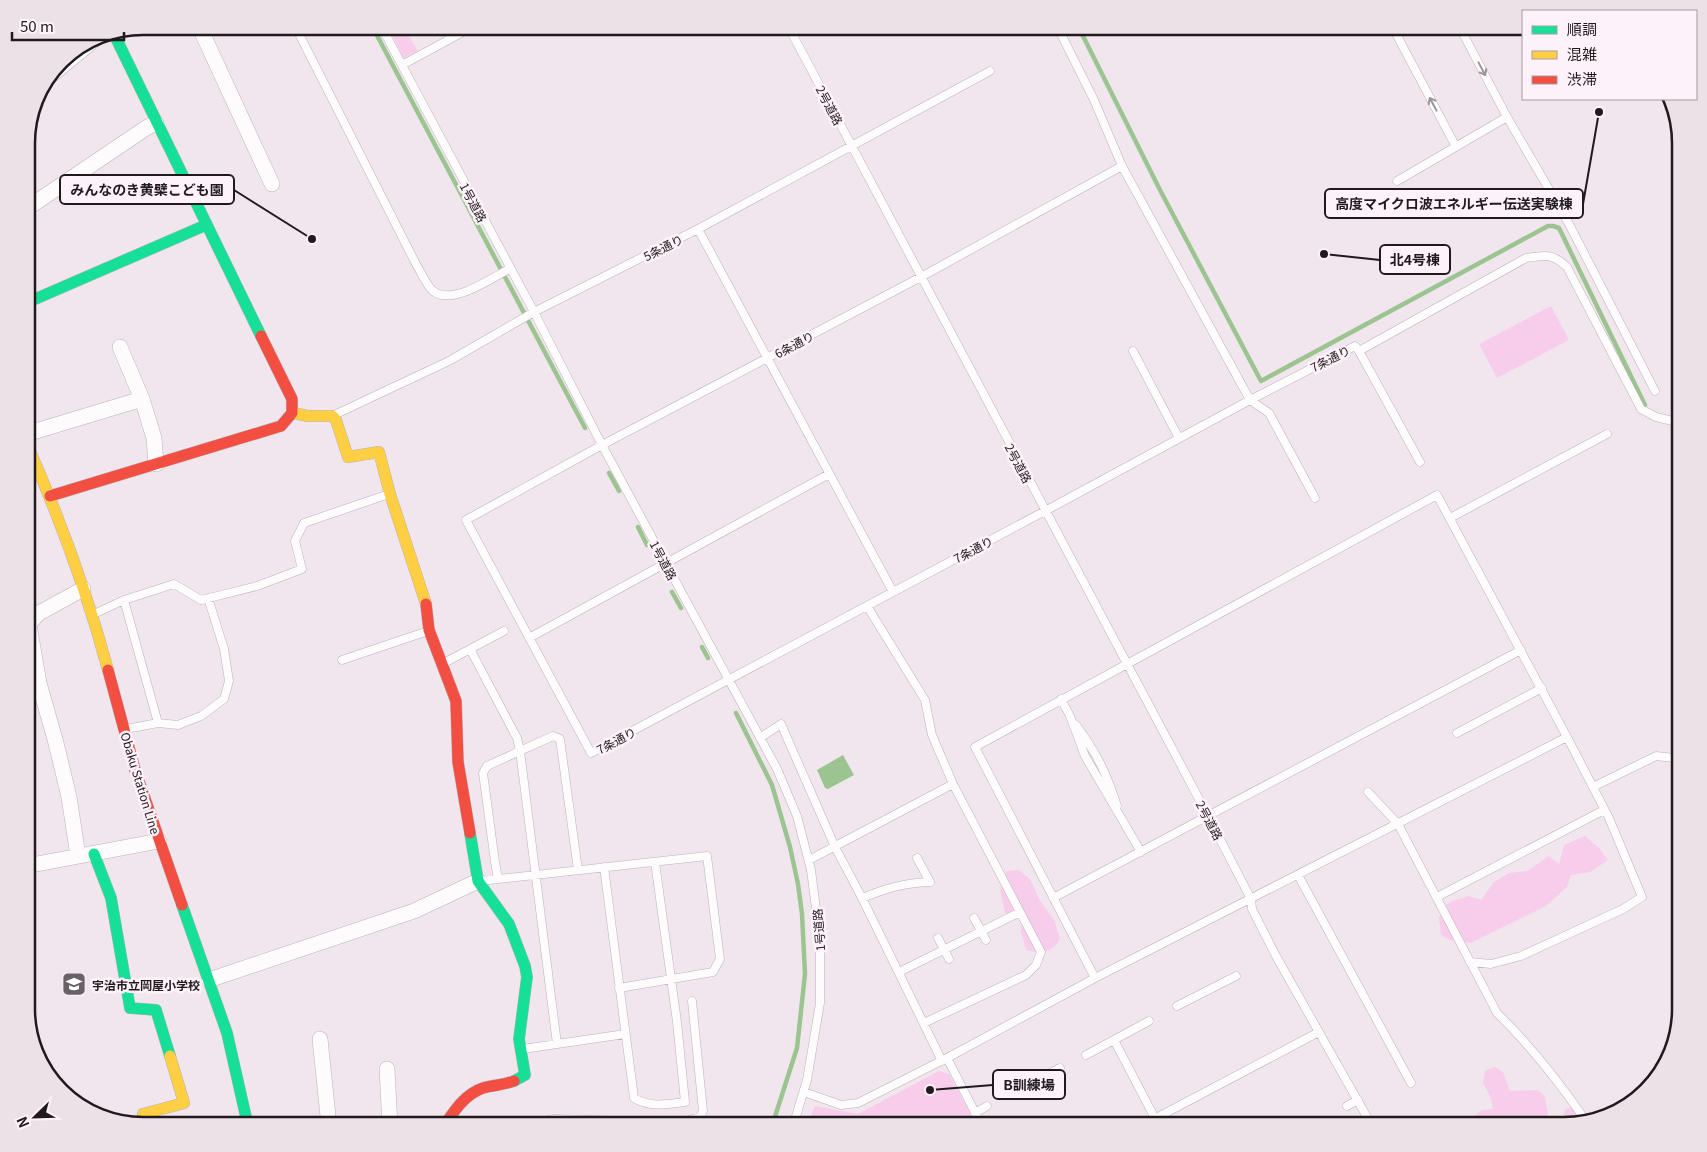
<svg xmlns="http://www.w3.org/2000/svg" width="1707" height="1152" viewBox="0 0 1707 1152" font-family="Georgia,'Noto Sans JP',serif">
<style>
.green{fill:#f7cdeb}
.water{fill:#9bc491}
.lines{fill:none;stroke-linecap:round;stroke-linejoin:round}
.stream{stroke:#9bc491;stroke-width:4.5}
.lane-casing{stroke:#bab2b8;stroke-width:9}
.street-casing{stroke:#bab2b8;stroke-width:16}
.fast-casing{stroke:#bab2b8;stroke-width:12}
.slow-casing{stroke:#bab2b8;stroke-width:12}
.jam-casing{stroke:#bab2b8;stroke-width:12}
.lane{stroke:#fdfbfc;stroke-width:8}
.street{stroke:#fdfbfc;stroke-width:15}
.fast{stroke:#16e098;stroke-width:11}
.slow{stroke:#ffcf43;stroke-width:11}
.jam{stroke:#f24e42;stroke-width:11}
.oneway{stroke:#9a9698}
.labels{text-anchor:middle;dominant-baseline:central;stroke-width:5;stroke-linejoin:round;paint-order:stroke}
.street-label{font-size:12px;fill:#201a1e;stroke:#fdf2f9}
.poi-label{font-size:12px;font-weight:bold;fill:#201a1e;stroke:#fdf2f9;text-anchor:start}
.rim{fill:none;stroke:#201a1e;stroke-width:2.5}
.leader{fill:none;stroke:#201a1e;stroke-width:2}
.callout-dot{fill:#201a1e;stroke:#fdf2f9;stroke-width:2}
.callout{fill:#fdf2f9;stroke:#201a1e;stroke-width:2}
.callout-label{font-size:14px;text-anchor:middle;font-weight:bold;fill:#201a1e}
</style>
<rect width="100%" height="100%" fill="#f1e6ee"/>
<path class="green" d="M388,26H403L418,51L403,58Z
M1551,306L1569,340L1497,378L1479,344Z
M1585,836L1599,848L1608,860L1590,872L1571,875L1567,887L1546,906L1471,943L1450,940L1441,935L1439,918L1447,904L1452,901L1469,896L1481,900L1494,882L1509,873L1527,871L1549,856L1559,864L1564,845Z
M1019,870L1030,879L1039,899L1054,920L1060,939C1052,953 1042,954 1026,950L1021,932L1022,920L1005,913L1000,890L1007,871Z
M1495,1067L1503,1072L1510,1091L1538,1090L1545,1097L1548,1115L1535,1122L1512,1116L1498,1124L1452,1126L1472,1118L1482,1110L1493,1109L1491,1098L1483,1083L1485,1071Z
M939,1071L949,1074L977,1126H806L815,1106L858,1114Z
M1574,1107L1582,1122L1566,1125L1563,1123L1565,1109Z"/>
<path class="water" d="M843,755L854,775L828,789L825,788L817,770Z"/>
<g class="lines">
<path class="stream" d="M372,26L585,428
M1078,26L1160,190L1261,381L1548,226H1553L1559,228L1645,405
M609,473L619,491
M638,527L647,545
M672,592L681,608
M702,647L708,658
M736,713L772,785L790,847L798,884L802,914L805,974L797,1048L772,1126"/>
<g class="lane-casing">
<path id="lane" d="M295,26L416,264C421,272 426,285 433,291C452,306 492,278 509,269
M381,26L534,312L602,445L777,769L797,816L811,870L820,939V1003L807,1080L793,1126
M788,26L1208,816L1251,899L1252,909L1276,956L1372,1126
M1057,26L1094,100L1122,166L1250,400L1269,413L1315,498
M1392,26L1456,147
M1459,26L1507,117L1568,222L1655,391
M402,65L474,26
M1122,166L921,277L602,445L466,520L591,753L1045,511L1250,400L1355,346L1359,351L1526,258C1545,255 1552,253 1567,267L1641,409L1656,417L1681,423
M1397,181L1507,117
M698,229L893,592
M1133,351L1179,438
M1359,351L1420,462
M334,415L449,361L534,312L698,229L990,71
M1450,518L1607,434
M124,600L158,723
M867,606L925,700L932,735L953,784L1041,952L1036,965L1026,975L924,1023
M94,614L124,600L174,584L201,600L257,586L302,569L295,541L304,523L389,494
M529,638L829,474
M470,649L517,738L520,751L557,1044
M342,660L428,631
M444,663L504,631
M1061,699L1070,716L1085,756L1141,852
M1076,725C1096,752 1107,774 1117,806
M126,729L158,723L178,725L201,716L224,699L229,681L224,649L208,598
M1457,733L1542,688
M760,738L781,724L835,847L862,898L942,1061
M1593,787L1656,756L1674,758L1681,769
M1368,792L1398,824L1497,1013C1530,1045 1559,1082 1586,1121
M809,860L953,784
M604,867L634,1098C650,1108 668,1104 685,1102L677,1022L655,862
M1298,875L1411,1083
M498,879L495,862L483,773L487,766L553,736L560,739L578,870
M480,881L707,856L720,959L713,972L619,988
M1437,897L1604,810
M862,898C887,888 904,883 930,882L917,858
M1053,898L1521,650
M974,918L986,940
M938,938L949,959
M1470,962L1491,964L1521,956L1623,909L1642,897L1609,818L1567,737L1437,495L975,747L1095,978L1567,737
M899,972L1020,912
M1177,1006L1236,976
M1114,1040L1159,1126
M523,1049L625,1034
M1086,1055L1149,1021
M947,1058L982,1126
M804,1092L841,1105L858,1103L947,1058L1095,978
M1014,1092L1060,1068
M1347,1106L1358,1100
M975,1113L987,1106
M1310,1123L1314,1121
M535,1126L544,1121L554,1119L671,1122L685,1121L700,1117L703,1111L692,1001
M1141,1126L1319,1032"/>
</g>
<g class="street-casing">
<path id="street" d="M199,26L272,184
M50,76L100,35
M26,209L146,128L156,123
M120,347L142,399L154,438L156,464
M26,434L142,399
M29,625L39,683L56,743L69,797L78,856
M26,627L39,613L83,589
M26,866L159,841
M209,980L414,911L478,881
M320,1039L329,1126
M387,1069L390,1126"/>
</g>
<g class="fast-casing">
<path id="fast" d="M113,32L261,336
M26,303L206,225
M470,833L478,881L509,924L525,966L527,977L519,1039L525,1075L514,1081
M94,854L111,898L130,1008L156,1010L170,1056
M182,905L227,1033L248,1126"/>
</g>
<g class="slow-casing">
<path id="slow" d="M293,413L308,416H332L336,420L348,457L379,452L390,494L426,604
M26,442C59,516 87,592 108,670
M144,1126L143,1114L184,1103L170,1056"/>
</g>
<g class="jam-casing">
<path id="jam" d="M50,496L281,426L292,413V399L261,336
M426,604L429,630L456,701L458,762L470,833
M108,670L135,770L182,905
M444,1126C454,1111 465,1094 483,1088C493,1085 504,1085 514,1081"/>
</g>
<use href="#lane" class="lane"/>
<use href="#street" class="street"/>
<use href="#fast" class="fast"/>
<use href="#slow" class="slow"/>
<use href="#jam" class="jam"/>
</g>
<defs><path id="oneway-shaft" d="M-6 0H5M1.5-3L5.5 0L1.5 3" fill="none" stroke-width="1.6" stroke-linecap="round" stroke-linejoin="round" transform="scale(1.25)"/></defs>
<g class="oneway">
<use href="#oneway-shaft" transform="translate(1482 69) rotate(62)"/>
<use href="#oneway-shaft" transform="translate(1433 104) rotate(-118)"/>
</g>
<defs>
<g id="school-square" transform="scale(1.25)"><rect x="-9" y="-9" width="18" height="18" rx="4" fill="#696167" stroke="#fdf2f9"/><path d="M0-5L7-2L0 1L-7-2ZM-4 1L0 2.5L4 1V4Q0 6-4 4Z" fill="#fff"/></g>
</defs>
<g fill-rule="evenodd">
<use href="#school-square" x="74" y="984"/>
</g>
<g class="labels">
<g class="street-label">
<text transform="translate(830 105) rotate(62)">2号道路</text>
<text transform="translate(474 202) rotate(62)">1号道路</text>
<text transform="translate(663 247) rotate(-27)">5条通り</text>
<text transform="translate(794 344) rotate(-28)">6条通り</text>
<text transform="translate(1330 358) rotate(-27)">7条通り</text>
<text transform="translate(1019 463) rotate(62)">2号道路</text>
<text transform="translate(973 549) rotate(-28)">7条通り</text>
<text transform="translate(664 560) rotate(62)">1号道路</text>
<text transform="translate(616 740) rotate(-28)">7条通り</text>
<text transform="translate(141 783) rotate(73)">Obaku Station Line</text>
<text transform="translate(1210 820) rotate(62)">2号道路</text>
<text transform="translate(818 930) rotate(-95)">1号道路</text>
</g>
<g class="poi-label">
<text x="92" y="984">宇治市立岡屋小学校</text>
</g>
</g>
<path d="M0 0H1707V1152H0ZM143 35H1564A108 108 0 0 1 1672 143V1009A108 108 0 0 1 1564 1117H143A108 108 0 0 1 35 1009V143A108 108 0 0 1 143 35Z" fill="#ebe1e7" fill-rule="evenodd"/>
<path class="rim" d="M143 35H1564A108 108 0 0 1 1672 143V1009A108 108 0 0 1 1564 1117H143A108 108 0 0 1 35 1009V143A108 108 0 0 1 143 35Z"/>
<path class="leader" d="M312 239L234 190M1599 112L1583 204M1324 254L1380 260M930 1090L993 1085"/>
<g class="callout-dot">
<circle cx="312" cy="239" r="5"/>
<circle cx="1599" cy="112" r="5"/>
<circle cx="1324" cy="254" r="5"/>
<circle cx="930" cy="1090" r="5"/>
</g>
<g class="callout">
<rect x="60" y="175" width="174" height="29" rx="5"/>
<rect x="1325" y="189" width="258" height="29" rx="5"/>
<rect x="1380" y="245" width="70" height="29" rx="5"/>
<rect x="993" y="1070" width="72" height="29" rx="5"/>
</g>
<g class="callout-label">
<text x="147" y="195">みんなのき黄檗こども園</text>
<text x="1454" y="209">高度マイクロ波エネルギー伝送実験棟</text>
<text x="1415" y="265">北4号棟</text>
<text x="1029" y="1090">B訓練場</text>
</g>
<rect x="1522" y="10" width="175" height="90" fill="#fdf2f9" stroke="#a59ca1"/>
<rect x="1532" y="26" width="25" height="8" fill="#16e098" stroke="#a59ca1"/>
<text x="1567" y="35" font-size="15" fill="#201a1e">順調</text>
<rect x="1532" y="51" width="25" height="8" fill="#ffcf43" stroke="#a59ca1"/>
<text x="1567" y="60" font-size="15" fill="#201a1e">混雑</text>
<rect x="1532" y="76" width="25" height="8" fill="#f24e42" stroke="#a59ca1"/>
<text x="1567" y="85" font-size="15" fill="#201a1e">渋滞</text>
<g transform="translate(35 1117) rotate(247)" stroke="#fdf2f9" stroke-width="4" paint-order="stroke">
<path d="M0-4L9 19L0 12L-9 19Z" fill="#201a1e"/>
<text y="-8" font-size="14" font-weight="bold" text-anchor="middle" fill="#201a1e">N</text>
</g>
<path d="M12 32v8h112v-8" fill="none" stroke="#201a1e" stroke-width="2.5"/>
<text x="20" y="32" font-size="15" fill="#201a1e" stroke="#fdf2f9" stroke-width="4" paint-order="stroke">50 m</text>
</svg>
